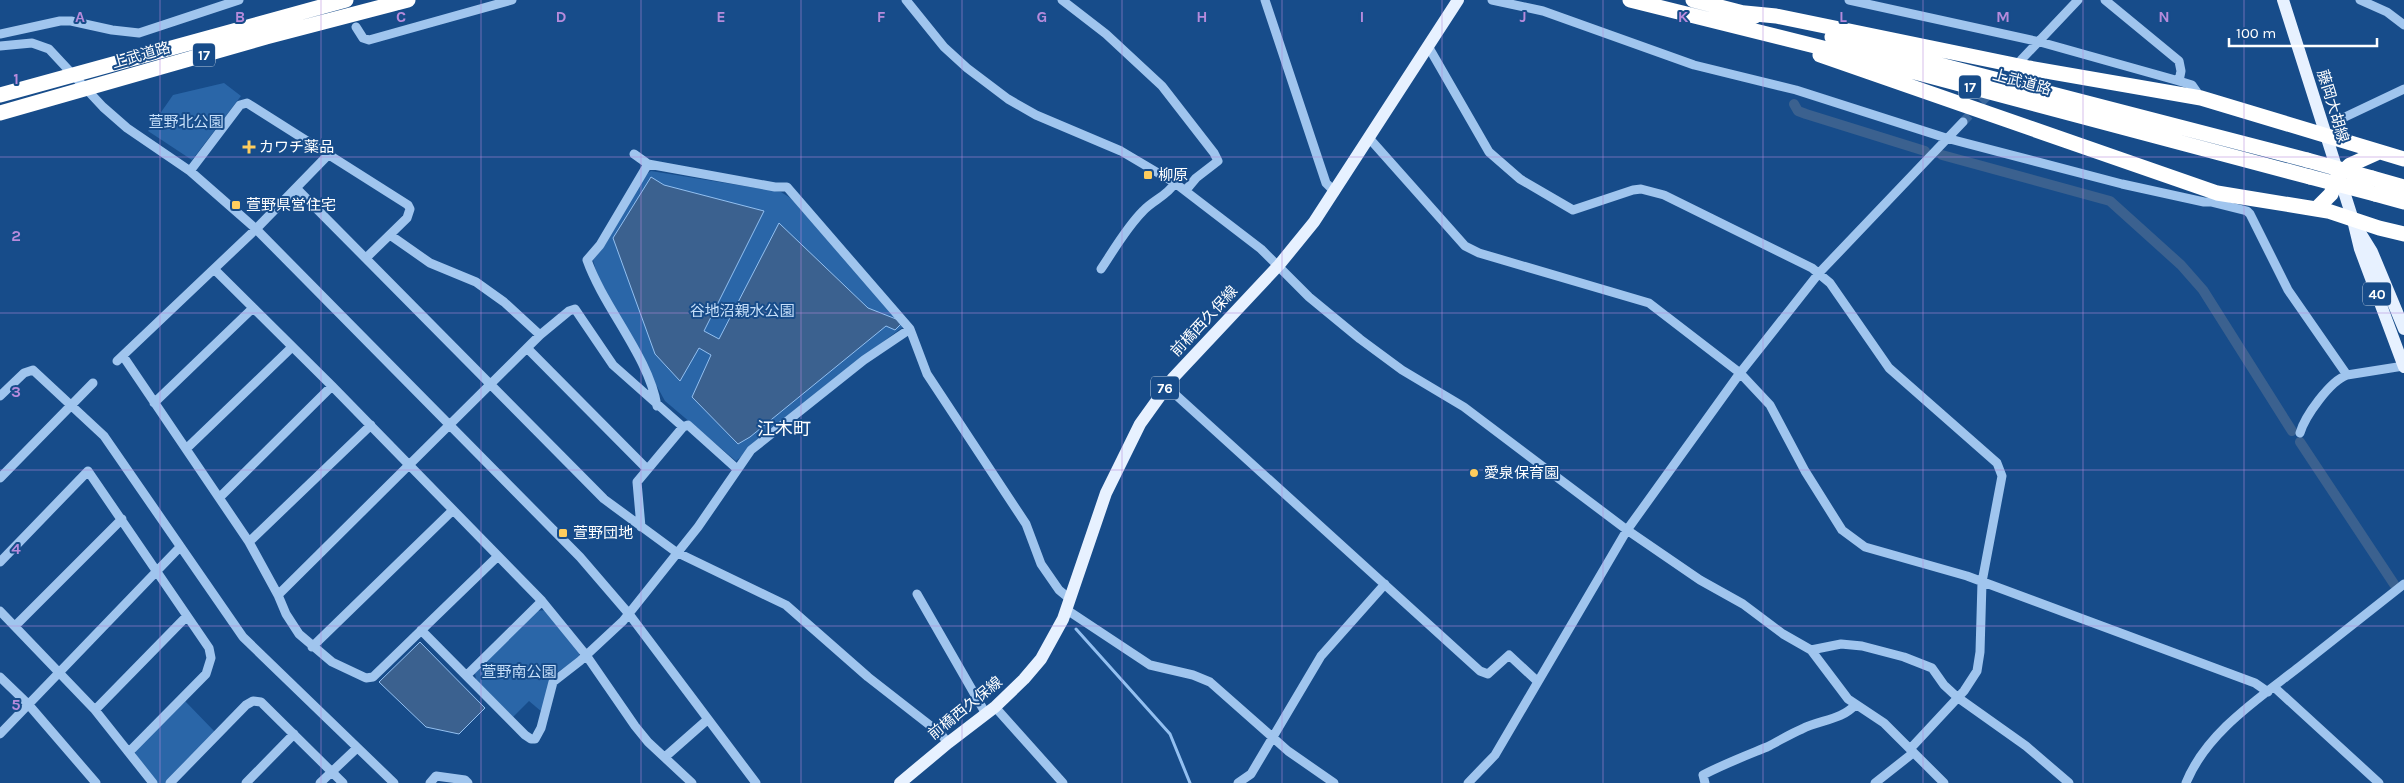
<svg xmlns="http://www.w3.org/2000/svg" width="2404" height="783" viewBox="0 0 2404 783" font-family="Karla,'Noto Sans JP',sans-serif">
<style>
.green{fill:#2a66a8}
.water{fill:#3b618f;stroke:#93c0f1}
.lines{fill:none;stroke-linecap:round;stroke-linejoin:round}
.stream{stroke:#93c0f1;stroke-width:3}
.canal{stroke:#3b618f;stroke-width:10}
.minor-tunnel{stroke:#3a679c;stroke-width:9;stroke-dasharray:9 4.5;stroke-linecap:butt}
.minor{stroke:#a0c5ee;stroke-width:9}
.major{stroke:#e7f1ff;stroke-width:12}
.highway{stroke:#fff;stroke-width:15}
.highway-bridge{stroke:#fff;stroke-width:15}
.grid{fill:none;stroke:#b68bdc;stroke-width:1;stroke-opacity:0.55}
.poi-dot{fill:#ffcd5d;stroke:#174c8a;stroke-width:2}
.labels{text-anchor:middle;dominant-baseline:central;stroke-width:4;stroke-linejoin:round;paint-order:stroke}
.shield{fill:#174c8a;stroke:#b9c9dc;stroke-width:1}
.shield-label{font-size:14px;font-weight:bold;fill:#fff}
.street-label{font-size:15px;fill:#fff;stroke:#174c8a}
.park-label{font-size:15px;fill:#c6dffa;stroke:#174c8a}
.poi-label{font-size:15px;fill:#fff;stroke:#174c8a;text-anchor:start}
.quarter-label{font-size:18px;fill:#fff;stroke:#174c8a}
.grid-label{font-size:16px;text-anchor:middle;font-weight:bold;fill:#b68bdc;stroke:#174c8a;stroke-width:4;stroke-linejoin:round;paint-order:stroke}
</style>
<rect width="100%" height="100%" fill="#174c8a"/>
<path class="green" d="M224,83L241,96L192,160L148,131L173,95Z
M651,171L781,192L792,199L904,326L827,384L736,461L665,401L599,281L593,260L605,245L645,175Z
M546,610L579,652V658L550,677L542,712L529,701L513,717L476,680L475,673L537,611Z
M184,700L216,733L166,783H157L135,756L136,749Z"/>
<path class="water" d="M651,177L664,185L764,211L704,331L719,339L779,223L868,308L896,319L901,324L895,330L886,326L750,437L738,444L692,397L711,355L699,348L680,381L655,354L613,238Z
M420,642L485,708L459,734L426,727L379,682Z"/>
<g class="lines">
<path class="stream" d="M1076,629L1170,734L1190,783"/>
<path class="canal" d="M1794,104L1798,111L1806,114L1925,151
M1942,155L2110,201L2181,265L2203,290L2292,431
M2300,442L2394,584"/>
<path class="minor-tunnel" d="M1963,122L2017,64"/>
<path class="minor" d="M906,0L944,47L967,68L1008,99L1036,115L1121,151L1175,183L1261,249L1309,297L1360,339L1402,370L1464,407L1627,530L1700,580L1743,604L1783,634L1811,650L1848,699L1884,723L1944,783
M1062,0L1106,34L1162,86L1214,153L1218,161L1196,178L1186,190
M1265,0L1326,183L1335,192
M1492,0L1543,11L1694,65L1796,90L1946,138L2122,184L2204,202H2211L2217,193
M1849,0L2040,42L2179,81L2192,85L2201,98
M2105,0L2179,61L2181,71L2179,81
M2360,0L2387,12L2404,25
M356,27L363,38L369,40L512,0
M0,34L60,21H71L112,30L139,33L239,0
M0,46L32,43L49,49L103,107L127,128L190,171L222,199L256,229L580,557L629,614L756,783
M1428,46L1489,152L1520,179L1573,210L1633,190L1641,189L1664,195L1812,268L1830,283L1889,368L1997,463L2002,476L1982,582L1980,652L1977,671L1964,691L1910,749
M2021,60L2078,0
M2345,117L2404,89
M1369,138L1465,246L1479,253L1649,303L1740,373L1770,405L1805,471L1842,530L1865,547L1967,576L2255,683L2268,692
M634,154L648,164L775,187H787L910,329L927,374L1026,524L1041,564L1059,590L1070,599
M648,164L600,245L587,260C604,308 649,357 657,406
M190,171L240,105L247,103L408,205L410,209L407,218L366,258
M297,189L604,499L676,552L786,605L868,677L941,734L948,743
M2211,202L2247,211L2250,214L2288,290L2347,375
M390,235L430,263L476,282L504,302L540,335
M214,269L332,386L542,601L586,655L635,726L648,742L692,783
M1101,269C1114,250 1126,228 1143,211C1153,200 1167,196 1175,183
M527,348L647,469
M123,356L249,542L278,595L286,614L299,634L332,662L366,678L373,677L498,556
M117,361L256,229L329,154
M1166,386L1480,671L1488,674L1509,655L1537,681
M0,396L24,373L33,370L104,436L243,637L394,783
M154,403L253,308
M2300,433C2305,416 2330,381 2347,375L2404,366
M186,449L289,350
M0,478L93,383
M220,497L332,386
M641,527L637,482L683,427
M249,542L371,425
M0,562L88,471L209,648L211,658L206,674L129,752
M917,594L986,714
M278,595L540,335L569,311L575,309L613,365L683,427L688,425L737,469
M1067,610L1150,665L1193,675L1210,682L1288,751L1334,783
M0,611L95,710L153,783
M15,626L122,519
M421,630L525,735L531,739H535L541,728L553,682L580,661L623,621L698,527L751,450L864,360L910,329
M312,647L453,510
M1811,650L1841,644L1862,646L1904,657L1932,668L1944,685L1957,697L2026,746L2069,783
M467,675L542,601
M0,677L28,704L96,783
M2274,687L2379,783
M995,707L1063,783
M95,710L187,616
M0,734L180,547
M665,757L707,720
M170,783L246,705L253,701L261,702L343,783
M246,783L294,734
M320,783L357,748
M430,783L436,776L465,780L468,783
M1238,783L1251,774L1321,656L1385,584
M1468,783L1495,755L1627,530L1740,373L1819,273L1963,122
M1705,783L1703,775C1724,764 1745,756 1767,747C1779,741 1790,734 1802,729C1819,720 1842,720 1855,705
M1875,783L1913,753
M2186,783C2206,733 2258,699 2299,667C2334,639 2369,612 2404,584"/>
<path class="major" d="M2283,0L2353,220L2360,249L2404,367
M2359,231L2372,252L2404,329
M900,783L948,743L995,707L1024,679L1041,659L1063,619L1106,493L1140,424L1173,378L1279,265L1314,222L1458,0"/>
<path class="highway" d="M1630,0L1843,53L2310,177
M1693,0L1755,16
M1745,13L1776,16L2029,68L2201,98L2404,159
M1832,37L2307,160
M1820,55L2217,193L2328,211L2379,228L2404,234
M0,95L346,0
M0,113L266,37L408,0
M2372,178L2404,187
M2375,194L2404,202
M2316,209L2331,194L2338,176L2350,165L2379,152"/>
<path class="highway-bridge" d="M2307,160L2372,178
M2310,177L2375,194"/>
</g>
<path class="grid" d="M160,0V783M321,0V783M481,0V783M641,0V783M801,0V783M962,0V783M1122,0V783M1282,0V783M1442,0V783M1603,0V783M1763,0V783M1923,0V783M2083,0V783M2244,0V783M0,157H2404M0,313H2404M0,470H2404M0,626H2404"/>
<g class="poi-dot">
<path d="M246.5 139.5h5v5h5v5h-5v5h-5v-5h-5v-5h5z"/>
<rect x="1143" y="170" width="10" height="10" rx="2.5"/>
<rect x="231" y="200" width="10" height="10" rx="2.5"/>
<circle cx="1474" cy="473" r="5"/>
<rect x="558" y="528" width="10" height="10" rx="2.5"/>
</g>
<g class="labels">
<g class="shield">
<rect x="193" y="43.5" width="22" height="23" rx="4"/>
<rect x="1959" y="75.5" width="22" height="23" rx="4"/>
<rect x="2363" y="282.5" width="28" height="23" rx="4"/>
<rect x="1151" y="376.5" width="28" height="23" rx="4"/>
</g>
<g class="shield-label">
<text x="204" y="55">17</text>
<text x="1970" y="87">17</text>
<text x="2377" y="294">40</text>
<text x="1165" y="388">76</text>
</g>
<g class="street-label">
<text transform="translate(141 55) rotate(-16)">上武道路</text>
<text transform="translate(2022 82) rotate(15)">上武道路</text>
<text transform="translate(2333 106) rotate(73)">藤岡大胡線</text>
<text transform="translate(1204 321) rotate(-47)">前橋西久保線</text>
<text transform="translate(965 708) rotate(-39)">前橋西久保線</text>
</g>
<g class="park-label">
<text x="186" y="122">萱野北公園</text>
<text x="742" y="311">谷地沼親水公園</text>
<text x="519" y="672">萱野南公園</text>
</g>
<g class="poi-label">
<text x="259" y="147">カワチ薬品</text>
<text x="1158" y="175">柳原</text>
<text x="246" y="205">萱野県営住宅</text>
<text x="1484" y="473">愛泉保育園</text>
<text x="573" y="533">萱野団地</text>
</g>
<g class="quarter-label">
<text x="784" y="429">江木町</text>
</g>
</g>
<g class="grid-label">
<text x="80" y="22">A</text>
<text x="240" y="22">B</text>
<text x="401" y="22">C</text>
<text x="561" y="22">D</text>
<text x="721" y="22">E</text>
<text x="881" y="22">F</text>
<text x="1042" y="22">G</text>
<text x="1202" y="22">H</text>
<text x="1362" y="22">I</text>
<text x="1523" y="22">J</text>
<text x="1683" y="22">K</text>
<text x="1843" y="22">L</text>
<text x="2003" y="22">M</text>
<text x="2164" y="22">N</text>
<text x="16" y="84">1</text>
<text x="16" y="241">2</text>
<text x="16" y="397">3</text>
<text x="16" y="554">4</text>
<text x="16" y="710">5</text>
</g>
<path d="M2229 38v8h148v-8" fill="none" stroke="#ffffff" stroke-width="2.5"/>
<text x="2236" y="38" font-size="15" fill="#ffffff" stroke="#174c8a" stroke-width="4" paint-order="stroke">100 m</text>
</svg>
